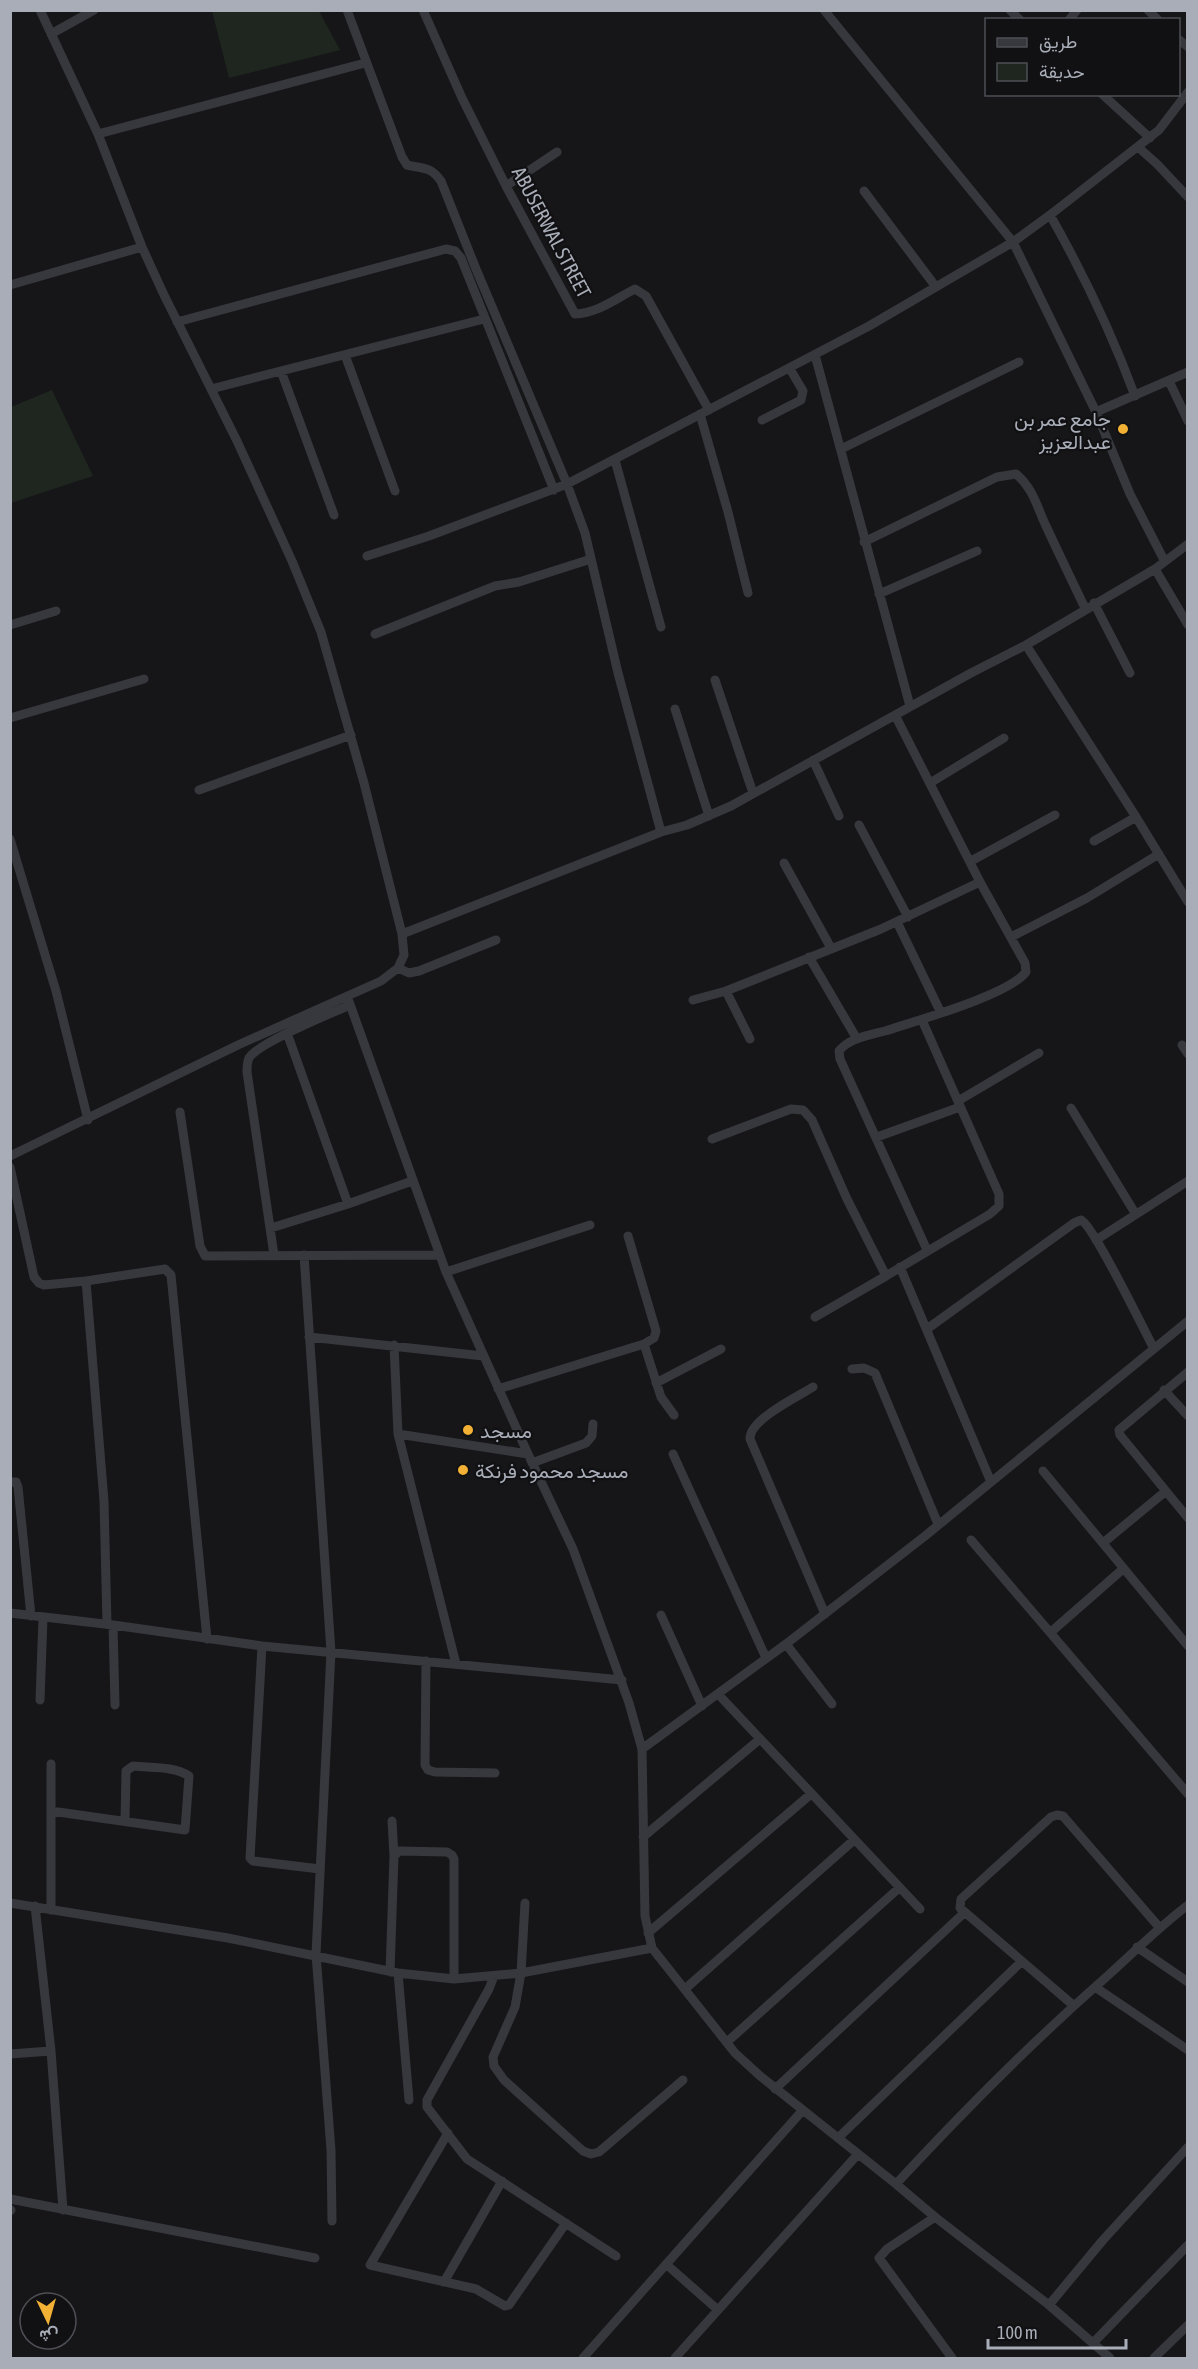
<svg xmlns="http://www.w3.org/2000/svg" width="1198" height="2369" viewBox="0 0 1198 2369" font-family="'Asap Condensed',Vazirmatn,sans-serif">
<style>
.green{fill:#1e261f}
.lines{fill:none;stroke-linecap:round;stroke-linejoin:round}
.street{stroke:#37383d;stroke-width:9}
.poi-dot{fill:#f2b134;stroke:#111113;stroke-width:2}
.labels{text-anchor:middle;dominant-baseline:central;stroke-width:4.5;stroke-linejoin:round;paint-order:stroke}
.street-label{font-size:20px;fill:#a8adb8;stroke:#111113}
.poi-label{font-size:20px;fill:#a8adb8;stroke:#111113;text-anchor:start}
</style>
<rect width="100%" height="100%" fill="#161618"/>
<path class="green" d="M212,11H319L340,50L229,78Z
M52,390L93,476L11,503V407Z"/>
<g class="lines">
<path class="street" d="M347,10L402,157L407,165C424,169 430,166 441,181L476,269L567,484L585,533L618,673L661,832
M423,10L462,98L506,186L575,314C598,313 615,299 635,289L646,296L709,410
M824,10L1013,242L1096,412L1130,494L1164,560
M1010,10L1020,20
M1148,10L1158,20
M1069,20L1077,10
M51,34L94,10
M1178,39L1188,47
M1102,94L1150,138
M98,134L365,63
M1138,147L1157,164L1188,197
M506,186L557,152
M864,191L936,287
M1050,215C1083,273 1112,334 1135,396
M10,285L142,247
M177,322L446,249L455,251L461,258L554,490
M345,355L395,491
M815,355L910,706
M281,371L334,515
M1169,381L1188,421
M211,389L484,319
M1096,412L1188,372
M700,414L728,512L748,593
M762,420L801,400L803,391L790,369
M841,449L1019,362
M615,460L661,627
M864,542L997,477L1016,474C1033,488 1037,507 1046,526C1059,554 1072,581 1085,608
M367,556L429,536L567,484L869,326L1013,242L1050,215L1159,130L1188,92
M1155,569L1188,625
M879,594L977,551
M1094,603L1130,673
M10,625L56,611
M375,634L495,586L519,582L591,559
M1026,645L1136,817L1188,902
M715,680L753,793
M675,709L709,816
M895,715L980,882L1025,963L1026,972C1009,995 915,1021 885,1031C870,1035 849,1038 839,1051L840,1059L927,1250
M10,718L144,679
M813,760L839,816
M930,783L1004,738
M199,790L351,735
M859,825L908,917
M10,839L56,991L88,1120
M1094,841L1136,817
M971,861L1055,815
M784,863L831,948
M897,922L941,1013
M402,934L661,832L687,825L731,806L971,673L1026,645L1155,569L1188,544
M1011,937L1087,898L1159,854
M809,957L857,1039
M398,968L409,973L419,971L496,940
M726,991L750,1039
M347,996L446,1272L528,1454L573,1549L629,1703L642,1749L645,1916L652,1948L735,2053L759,2075L896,2184L935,2217L1049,2305L1110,2358
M693,1000L726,991L881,929L980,882
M287,1033L348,1204
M1182,1045L1188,1054
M958,1101L1039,1053
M1071,1108L1135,1213
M180,1112L200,1246L205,1256L439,1255
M877,1137L960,1107
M712,1139L791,1109L803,1110L812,1120L847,1199L886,1276L990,1214L999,1206V1194L922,1020
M10,1156L238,1045L381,981L398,968L404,955L402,934L364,783L321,632L292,561L237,441L164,295L142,247L98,134L40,10
M10,1167L34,1277L39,1283L44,1285L86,1281
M271,1228L348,1204L412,1181
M1096,1240L1188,1181
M274,1255L247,1072C247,1068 247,1062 249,1058C259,1042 330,1014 350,1005
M304,1255L331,1652L316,1954L331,2150L332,2221
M900,1267L991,1482
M446,1272L590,1225
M815,1317L886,1276
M927,1329L1074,1223L1081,1220C1093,1225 1143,1328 1153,1347
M309,1337L483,1356
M644,1344L661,1397L674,1415
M394,1345L398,1434L456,1664
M852,1369L864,1368L875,1373L938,1524
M1188,1372L1119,1430L1120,1435L1188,1518
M656,1383L721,1349
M813,1387C797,1397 749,1420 750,1439L825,1614
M498,1389L644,1344L654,1338L656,1331L628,1236
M1164,1390L1188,1416
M398,1434L528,1454
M673,1454L766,1658
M532,1463L586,1443L592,1436L593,1424
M1043,1471L1188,1646
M10,1482H16L18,1487L31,1616
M971,1540L1188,1794
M1103,1543L1166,1491
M10,1613L113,1625L262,1646L622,1680
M661,1615L702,1706
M107,1624L104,1501L86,1281L165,1269L171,1275L207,1639
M113,1625L115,1705
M1051,1632L1123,1569
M786,1644L832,1704
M262,1646L250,1858L253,1861L320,1869
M426,1661L425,1765L428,1770L435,1772L495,1773
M718,1694L920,1909
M40,1700L43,1618
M642,1749L786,1644L925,1536L1188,1321
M51,1764V1910
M51,1811L185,1830L189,1776C174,1766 151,1768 133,1766L126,1771L125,1821
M392,1821L394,1856
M643,1837L760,1739
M10,1903L228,1938L398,1973L454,1979L521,1973L652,1948
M525,1903L521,1973L515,2007L493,2057L494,2066L504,2080L583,2151L591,2154L599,2152L683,2080
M35,1906L51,2051L63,2210
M648,1933L811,1794
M1137,1947L1188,1982
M390,1972L394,1856L399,1851L447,1852L452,1855L454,1859V1979
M398,1973L409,2100
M494,1976L489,1989L427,2100V2107L467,2159L616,2256
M1095,1987L1188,2050
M685,1989L854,1840
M1073,2005L960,1908L961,1899L1051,1817L1057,1815L1063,1816L1159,1927
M727,2042L899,1888
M10,2054L51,2051
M775,2089L964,1913
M448,2133L370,2265L476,2289L505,2306L509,2305L566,2223
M838,2138L1021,1962
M896,2184C960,2115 1025,2049 1095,1987C1126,1960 1155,1930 1188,1905
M10,2199L315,2258
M10,2211L11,2210
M935,2217L887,2249L879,2258L952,2358
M666,2264L718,2310
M444,2282L502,2181
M1049,2305L1103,2240L1188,2147
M1093,2343L1188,2245
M583,2358L802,2111
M675,2358L858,2154
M1154,2358L1188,2325"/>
</g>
<g class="poi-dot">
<circle cx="1123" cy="429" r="6"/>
<circle cx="468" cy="1430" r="6"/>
<circle cx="463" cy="1470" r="6"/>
</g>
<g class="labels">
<g class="street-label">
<text transform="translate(552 232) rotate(62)">ABUSERWAL STREET</text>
</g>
<g class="poi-label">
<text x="1111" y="418" text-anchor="end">جامع عمر بن<tspan x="1111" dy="23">عبدالعزيز</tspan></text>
<text x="480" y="1430">مسجد</text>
<text x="475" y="1470">مسجد محمود فرنكة</text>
</g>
</g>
<rect width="1198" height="2369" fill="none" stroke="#a8adb8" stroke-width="24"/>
<rect x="985" y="18" width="195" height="78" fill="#111113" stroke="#4d4f55" stroke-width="1.5"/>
<rect x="997" y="38" width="30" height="9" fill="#37383d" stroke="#4d4f55" stroke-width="1.5"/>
<text x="1039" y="48" font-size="18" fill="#a8adb8">طريق</text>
<rect x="997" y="63" width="30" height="18" fill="#1e261f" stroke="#4d4f55" stroke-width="1.5"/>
<text x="1039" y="78" font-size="18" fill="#a8adb8">حديقة</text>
<g transform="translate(48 2321) rotate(175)"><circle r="28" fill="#111113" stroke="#4d4f55" stroke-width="1.5"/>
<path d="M0-4.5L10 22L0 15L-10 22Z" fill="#f2b134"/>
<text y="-9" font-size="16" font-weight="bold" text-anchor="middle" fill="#a8adb8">ش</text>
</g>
<path d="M988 2339v9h138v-9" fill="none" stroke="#a8adb8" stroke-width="3"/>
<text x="997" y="2339" font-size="18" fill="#a8adb8" stroke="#111113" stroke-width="4.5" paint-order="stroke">100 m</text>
</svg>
